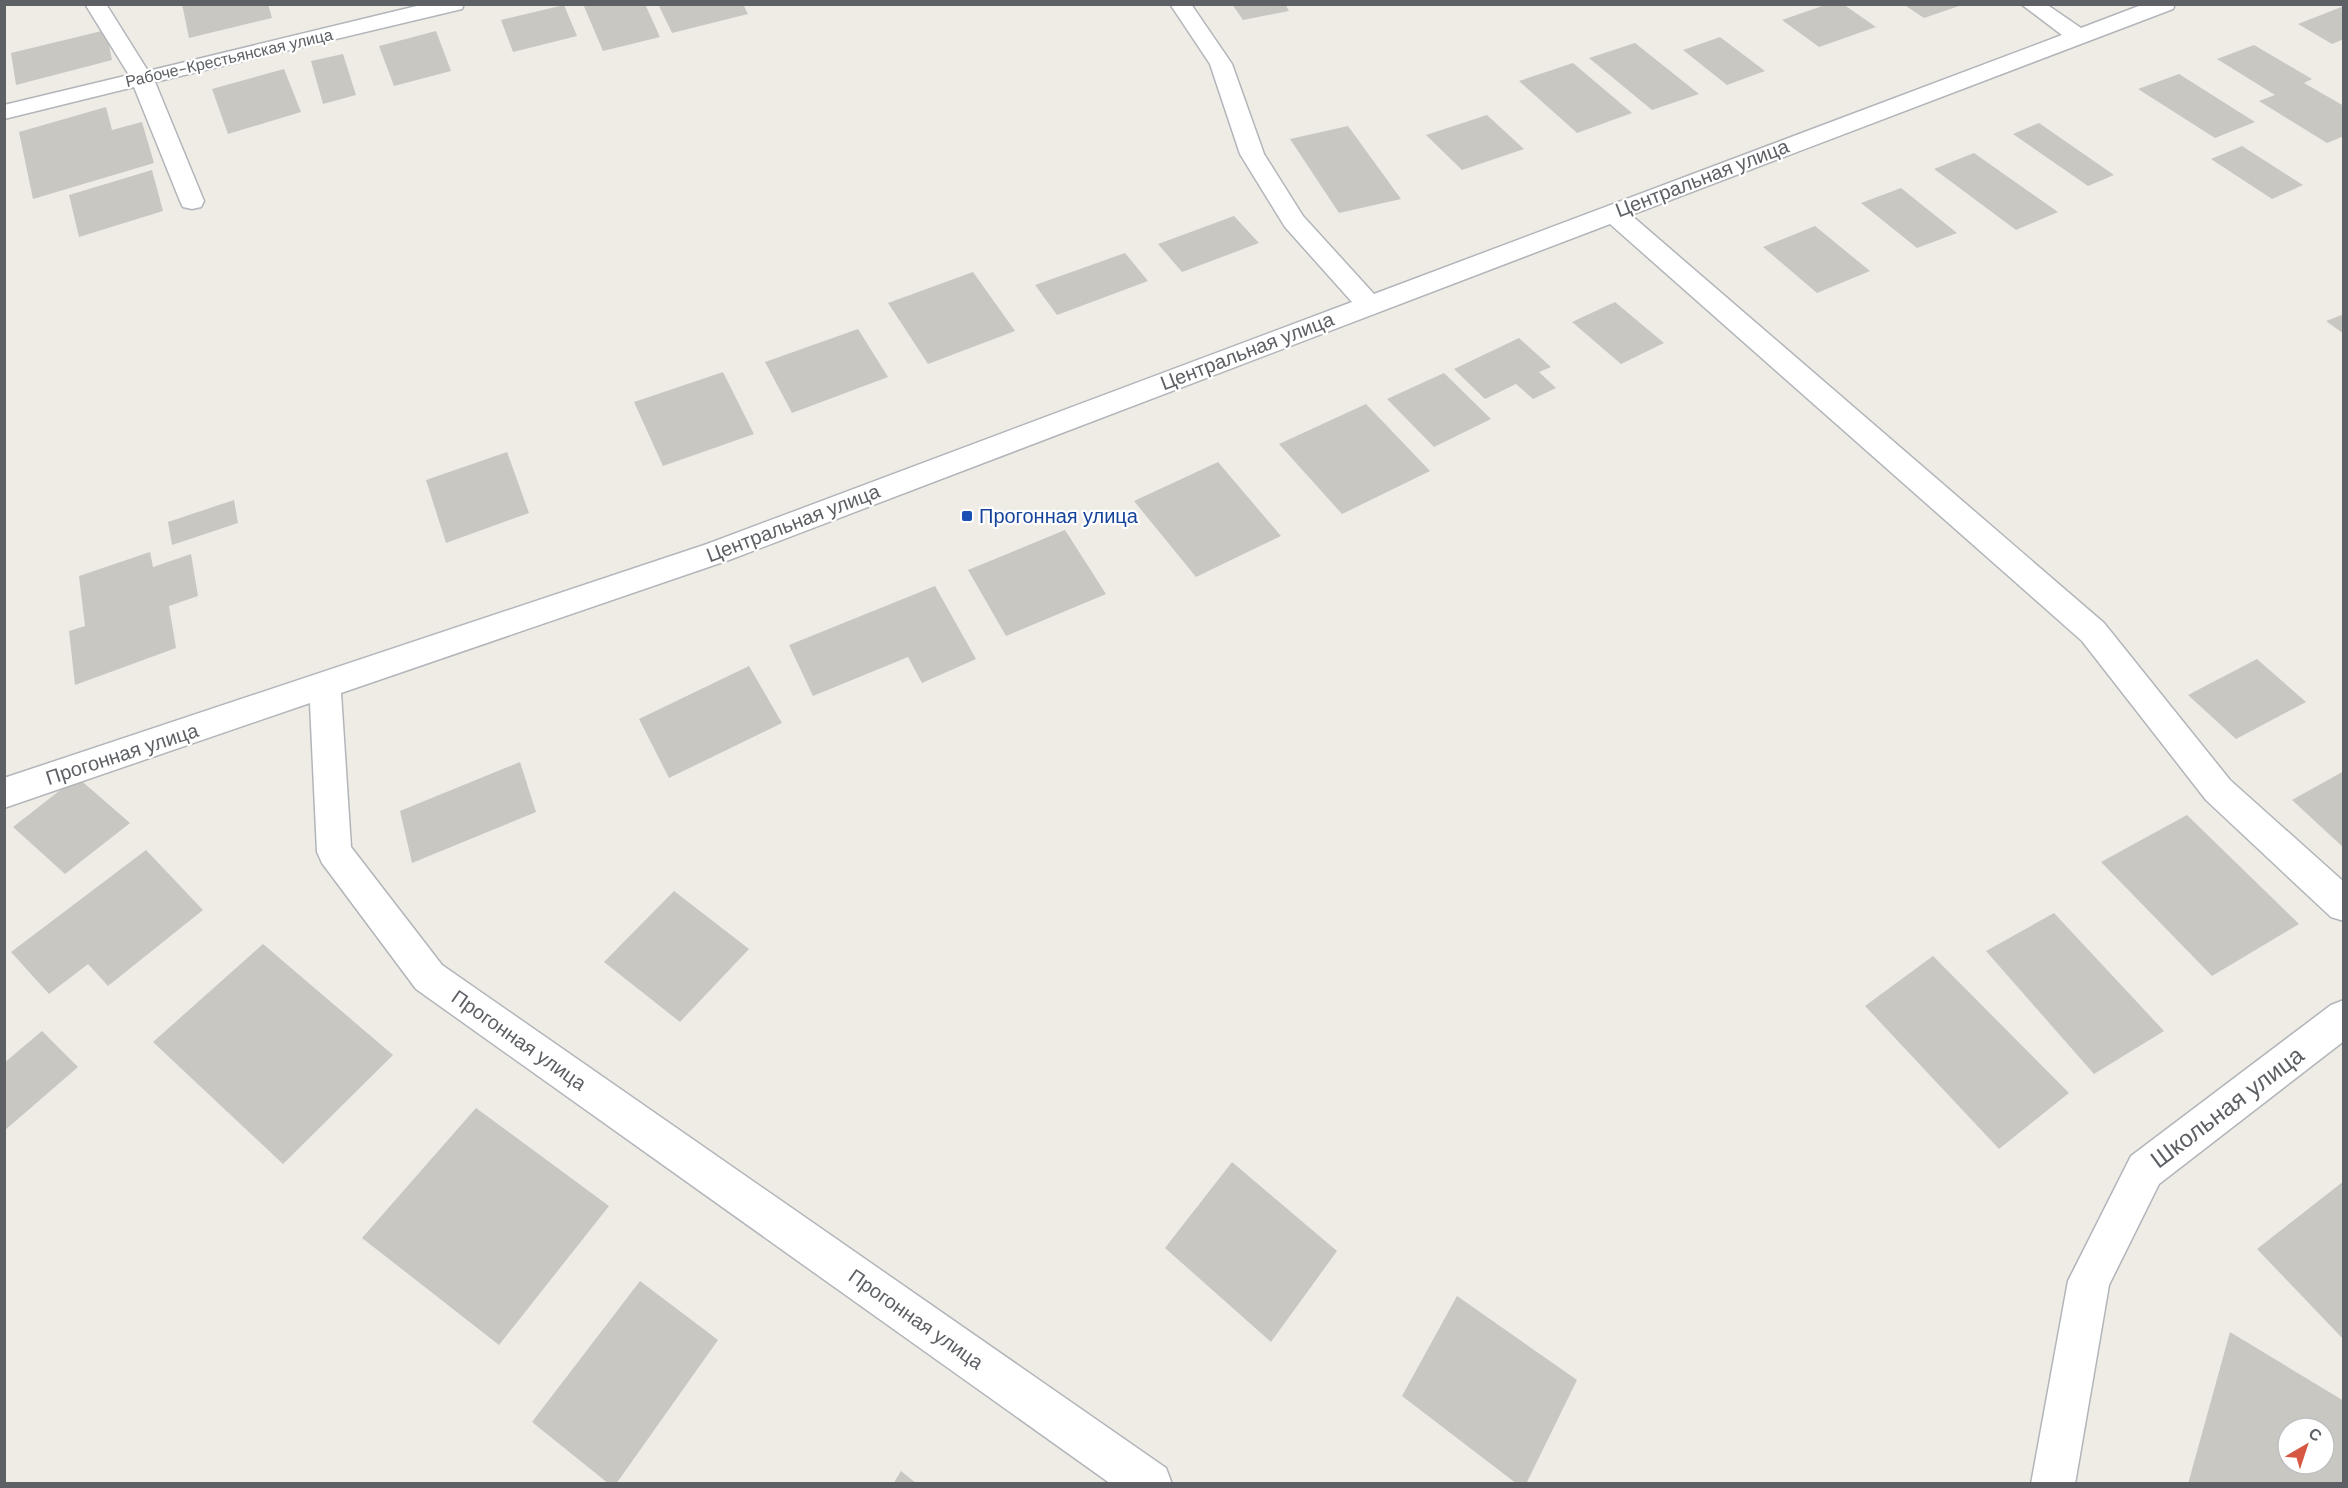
<svg xmlns="http://www.w3.org/2000/svg" width="2348" height="1488" viewBox="0 0 2348 1488" font-family="'DM Sans',sans-serif">
<style>
.building{fill:#c9c7c2;fill-rule:evenodd}
.lines{fill:none;stroke-linecap:round;stroke-linejoin:round}
.minor-casing{stroke:#b2b5b9;stroke-width:3}
.minor{fill:#fff;fill-rule:evenodd}
.transit-dot{fill:#1a4fb4;stroke:#fff;stroke-width:2}
.labels{text-anchor:middle;dominant-baseline:central;stroke-width:4.5;stroke-linejoin:round;paint-order:stroke}
.far-street-label{font-size:16px;fill:#5d6064;stroke:#fff}
.street-label{font-size:20px;fill:#5d6064;stroke:#fff}
.transit-label{font-size:20px;fill:#164399;stroke:#fff;text-anchor:start}
.near-street-label{font-size:24px;fill:#5d6064;stroke:#fff}
</style>
<rect width="100%" height="100%" fill="#eeece5"/>
<path class="building" d="M182,4H268L272,18L189,38Z
M583,4H645L660,37L603,51Z
M658,4H743L748,14L672,33Z
M1232,4H1285L1289,11L1243,20Z
M1828,4H1843L1876,27L1819,47L1782,20Z
M1903,4H1962V5L1924,18Z
M564,5L577,36L513,52L501,20Z
M2344,6V39L2332,44L2298,24Z
M106,30L112,60L16,85L11,53Z
M436,31L451,71L394,86L379,46Z
M1720,37L1765,71L1727,85L1683,50Z
M1635,43L1699,94L1652,110L1589,58Z
M2254,45L2312,79L2304,83L2344,106V136L2327,143L2259,101L2275,95L2217,59Z
M343,54L356,95L323,104L311,61Z
M1573,63L1632,113L1577,133L1519,81Z
M284,69L301,112L228,134L212,89Z
M2179,74L2255,122L2215,138L2138,89Z
M106,107L112,130L142,122L154,163L33,199L19,132Z
M1487,115L1524,149L1462,170L1426,135Z
M2039,123L2114,175L2088,186L2013,134Z
M1348,126L1401,199L1339,213L1290,139Z
M2242,146L2303,185L2272,199L2211,159Z
M1974,153L2058,212L2016,230L1934,169Z
M152,170L163,211L79,237L69,195Z
M1901,188L1957,233L1917,248L1861,203Z
M1234,216L1259,243L1182,272L1158,244Z
M1815,226L1870,271L1817,293L1763,247Z
M1125,253L1148,281L1057,315L1035,285Z
M973,272L1015,331L928,364L888,303Z
M1615,302L1664,343L1621,364L1572,322Z
M2344,314V334L2326,321Z
M858,329L888,377L792,413L765,362Z
M1519,338L1551,367L1539,372L1556,388L1533,399L1516,384L1485,399L1454,369Z
M723,372L754,434L663,466L634,402Z
M1444,373L1491,419L1434,447L1387,399Z
M1366,404L1430,471L1342,514L1279,444Z
M507,452L529,513L446,543L426,480Z
M1218,462L1281,536L1196,577L1134,501Z
M234,500L238,523L172,545L168,522Z
M1065,530L1106,594L1006,636L968,570Z
M150,552L153,567L191,554L198,596L169,606L176,648L75,685L69,631L85,626L79,576Z
M935,586L976,659L922,683L908,657L813,696L789,645Z
M2257,659L2306,702L2236,739L2188,695Z
M749,666L782,723L669,778L639,719Z
M520,762L536,812L412,863L400,811Z
M2344,771V848L2292,800Z
M77,777L130,823L65,874L13,827Z
M2187,815L2299,924L2212,976L2101,862Z
M146,850L203,910L108,986L88,964L49,994L11,952Z
M674,891L749,949L680,1022L604,962Z
M2054,913L2164,1031L2094,1074L1986,951Z
M263,944L393,1055L283,1164L153,1042Z
M1933,956L2069,1093L1999,1149L1865,1006Z
M42,1031L78,1067L4,1131V1063Z
M476,1108L609,1206L499,1345L362,1238Z
M1232,1162L1337,1251L1271,1342L1165,1248Z
M2344,1181V1340L2257,1249Z
M640,1281L718,1340L616,1484H609L532,1422Z
M1457,1296L1577,1380L1526,1484H1517L1402,1396Z
M2230,1332L2344,1401V1484H2188ZM2288,1428H2324V1464H2288Z
M901,1471L917,1484H893Z"/>
<g class="lines">
<g class="minor-casing">
<path id="minor" d="M85,4H106L148,71L425,4H464L462,9L155,82L204,201L201,207L192,209L183,207L180,201L134,87L4,119V105L129,75Z
M1170,4H1191L1232,64L1264,154L1303,216L1374,294L2062,35L2021,4H2046L2081,28L2144,4H2175L2173,9L1631,215L2104,623L2230,780L2344,882V921L2331,917L2206,800L2082,641L1610,224L729,560L341,693L351,847L442,965L1166,1468L1172,1484H1111L416,989L322,863L317,852L310,703L4,808V778L707,544L1352,302L1285,227L1240,154L1210,64Z
M2344,1000V1041L2159,1184L2109,1285L2075,1484H2031L2068,1281L2131,1156L2331,1005Z"/>
</g>
<use href="#minor" class="minor"/>
</g>
<rect class="transit-dot" x="961" y="510" width="12" height="12" rx="3"/>
<g class="labels">
<g class="far-street-label">
<text transform="translate(229 58) rotate(-13)">Рабоче-Крестьянская улица</text>
</g>
<g class="street-label">
<text transform="translate(1702 178) rotate(-21)">Центральная улица</text>
<text transform="translate(1247 351) rotate(-21)">Центральная улица</text>
<text transform="translate(793 523) rotate(-21)">Центральная улица</text>
<text transform="translate(122 754) rotate(-18)">Прогонная улица</text>
<text transform="translate(519 1040) rotate(35)">Прогонная улица</text>
<text transform="translate(916 1319) rotate(35)">Прогонная улица</text>
</g>
<g class="transit-label">
<text x="979" y="516">Прогонная улица</text>
</g>
<g class="near-street-label">
<text transform="translate(2227 1107) rotate(-37)">Школьная улица</text>
</g>
</g>
<rect width="2348" height="1488" fill="none" stroke="#5d6064" stroke-width="12"/>
<g transform="translate(2306 1446) rotate(39)"><circle r="28" fill="#ffffff" stroke="#bebfc1" stroke-width="1.5"/>
<path d="M0-4.5L10 22L0 15L-10 22Z" fill="#d65843"/>
<text y="-9" font-size="16" font-weight="bold" text-anchor="middle" fill="#5d6064">С</text>
</g>
</svg>
